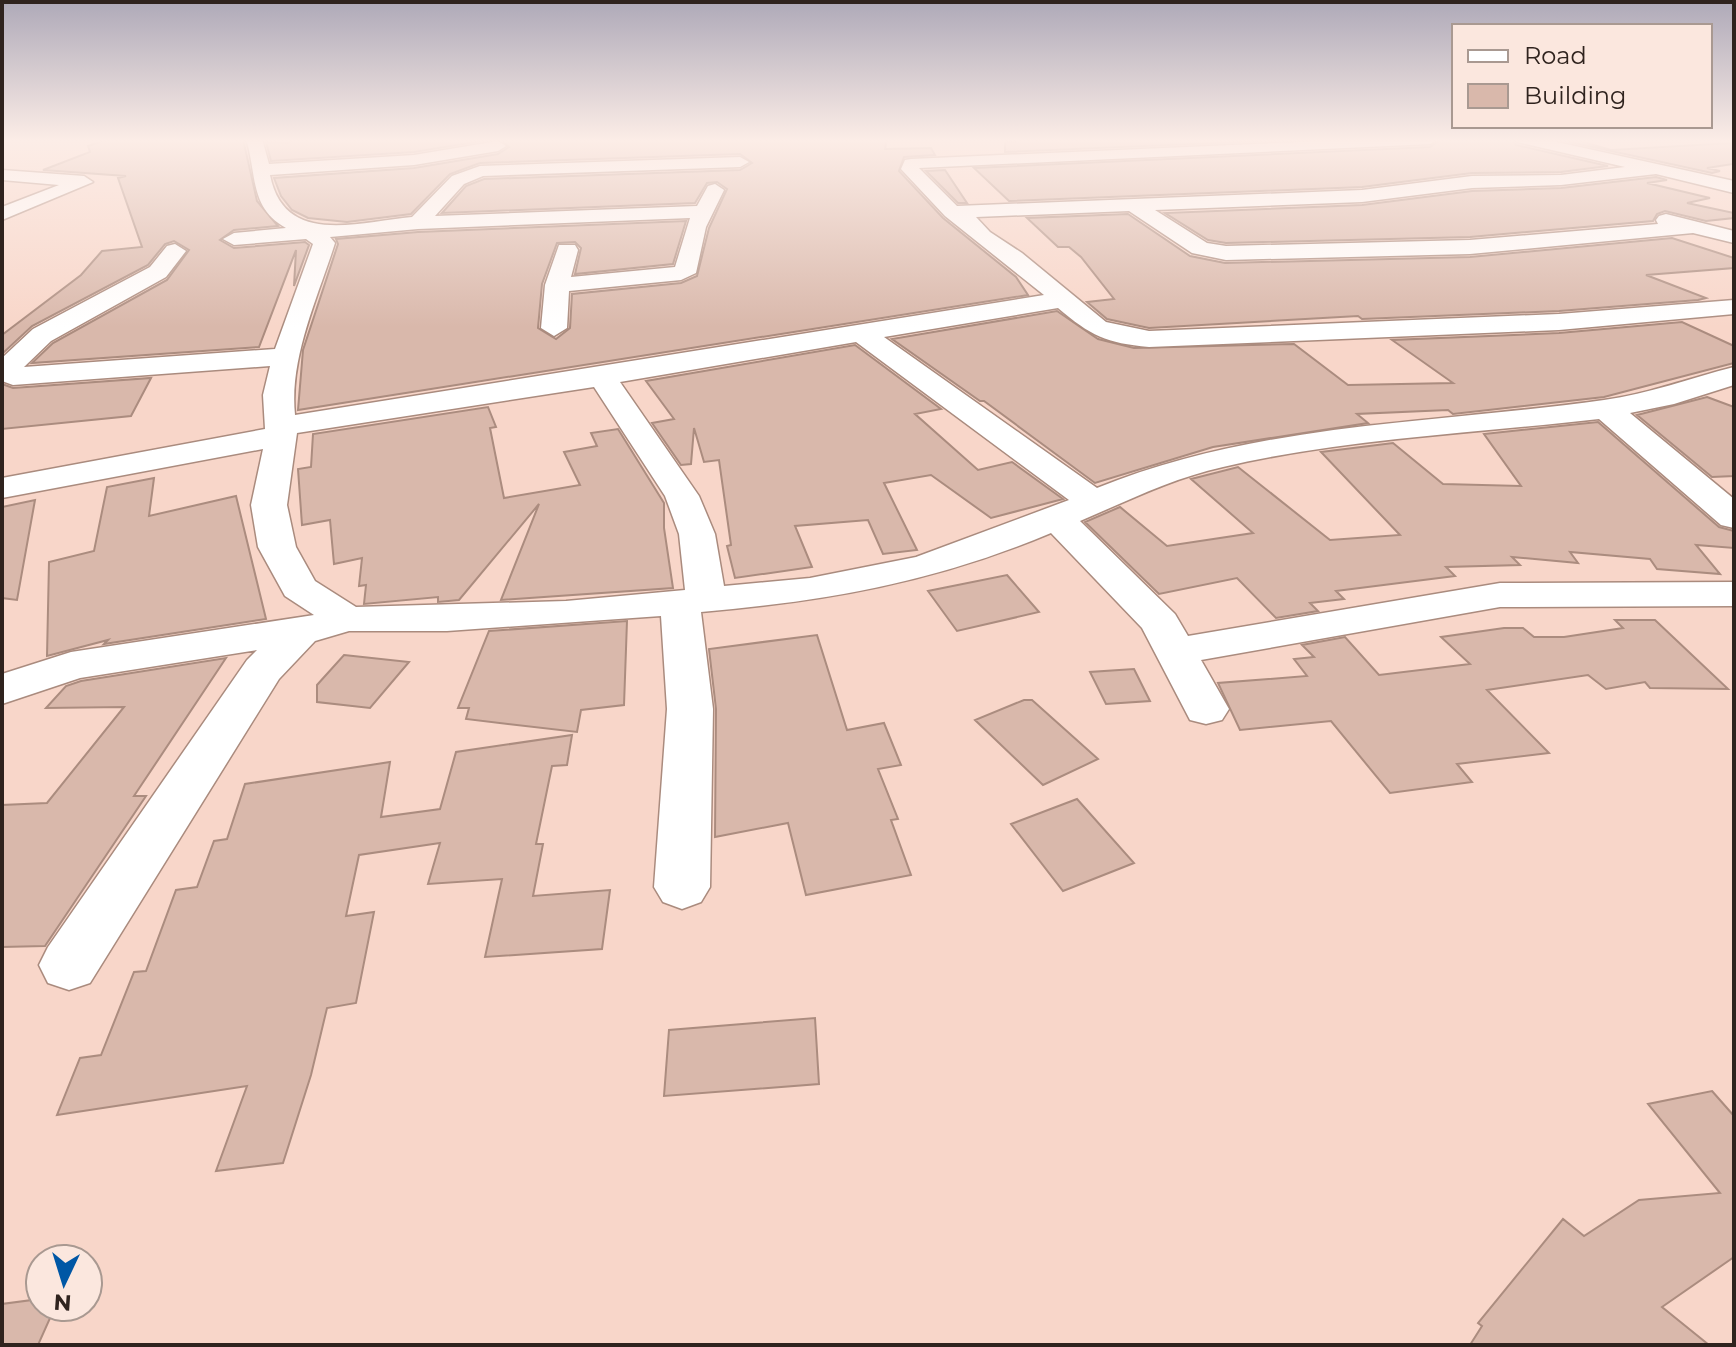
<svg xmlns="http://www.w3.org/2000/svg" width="1736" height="1347" viewBox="0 0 1736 1347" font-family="Montserrat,sans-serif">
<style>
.building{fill:#d9b8ab;stroke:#ab8c7f;stroke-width:2}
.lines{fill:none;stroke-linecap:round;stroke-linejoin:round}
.minor-casing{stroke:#aa8b7e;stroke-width:3}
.minor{fill:#fff;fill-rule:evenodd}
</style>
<rect width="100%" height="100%" fill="#f8d6c9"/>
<path class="building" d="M109,139H243L257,201L278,226L234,230L220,240L234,248L305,242L309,245L294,286L296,250L259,347L32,363L53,343L167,280L189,250L174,241L165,244L148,265L32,326L2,354V335L81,275L102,251L142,247L118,178L126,176L43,170L90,152L88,146Z
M293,139H493L414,152L271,161L266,142L288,143Z
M500,139H887L885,149L931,148L935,155L904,157L899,171L943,218L1016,277L1028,295L298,410L303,350L338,244L336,239L418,232L686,221L673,264L575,274L581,248L575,242L557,243L542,284L538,328L556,339L570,328L572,294L681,283L697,276L709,228L727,189L717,182L707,183L695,203L442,213L466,186L484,179L740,170L752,163L740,154L480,163L450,174L411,214L347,222L308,218L292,210L281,196L274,178L414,168L498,154L509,147Z
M1015,139H1307L1005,152V142H1016Z
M1441,139H1512L1516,145L1608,166L1561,172L1472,173L1362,187L1009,201L974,168L1430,147Z
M1556,139H1573L1611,150L1731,143L1733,164L1707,168L1720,171L1712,173Z
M945,170L967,203H958L926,171Z
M1656,177L1667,180L1647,183L1710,198L1687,203L1734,213V218L1706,221L1665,211L1657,214L1653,221L1470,237L1226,243L1208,240L1165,213L1362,205L1472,191L1561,188Z
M1128,214L1190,256L1225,263L1470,257L1672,238L1734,258V268L1646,275L1706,298L1698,300L1559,311L1362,319L1358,316L1149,328L1107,319L1087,302L1114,299L1081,257L1069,247H1058L1027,218Z
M1057,311L1098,339L1134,348L1294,344L1348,385L1453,383L1392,340L1559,333L1682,322L1734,346V363L1604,397L1453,414L1448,410L1357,414L1368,423L1213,447L1095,483L984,401H980L892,339Z
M855,345L941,409L915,414L978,470L1012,462L1063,499L991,518L931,475L884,483L917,550L883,554L868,520L795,526L812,567L735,578L727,546L731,545L719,460L704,462L694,428L691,464L681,465L652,423L674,419L646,381Z
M151,378L131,416L2,429V384L13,388Z
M1707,397L1734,407V476L1712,477L1637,415Z
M488,407L496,427L490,428L504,498L580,485L564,452L597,446L591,433L618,429L664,503V528L673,588L501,600L539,504L459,600L438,602V597L364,604L366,585L359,586L362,558L334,564L330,520L302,525L298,469L311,467L313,434Z
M1598,422L1719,527L1734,531V548L1696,545L1720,574L1657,569L1650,559L1570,552L1578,563L1512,557L1520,565L1446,567L1455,576L1336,591L1344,599L1310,603L1318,611L1276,618L1237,578L1159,594L1085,522L1120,507L1167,546L1253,533L1191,479L1238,467L1330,540L1400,535L1321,452L1393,443L1443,484L1521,486L1484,434Z
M154,478L149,516L236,496L266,619L104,644L108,640L47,656L49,562L94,551L107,487Z
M35,500L17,600L2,598V507Z
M1007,575L1039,612L957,631L928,591Z
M1615,620H1655L1728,689L1650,688L1645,682L1606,689L1588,675L1487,690L1549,753L1457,764L1472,782L1390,793L1331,721L1240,730L1218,683L1307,676L1294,659L1314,657L1302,645L1345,637L1379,675L1470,664L1441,637L1504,628H1523L1534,637H1564L1623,628Z
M627,621L624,705L581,710L577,732L466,719L469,708H458L489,631Z
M817,635L847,730L884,723L901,765L878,769L898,819L891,820L911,875L806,895L788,823L715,837L716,709L709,649Z
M344,655L409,662L370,708L317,702V685Z
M226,658L134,796H146L45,946L2,947V805L47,803L124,707L46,708L66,686L81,681Z
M1134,669L1150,701L1106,704L1090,672Z
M1024,700H1032L1098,759L1043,785L975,720Z
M572,735L567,765L552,766L536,844H543L533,896L610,890L602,949L485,957L502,879L428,884L440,843L359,855L346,916L374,912L356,1003L327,1008L311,1075L283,1163L216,1171L247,1086L57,1115L80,1058L101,1055L134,972L146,971L176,890L197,887L214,841L227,839L245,784L390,762L381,817L440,809L456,752Z
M1077,799L1134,863L1063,891L1011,824Z
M815,1018L819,1084L664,1096L669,1030Z
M1712,1091L1734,1116V1257L1662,1307L1709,1345H1470L1482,1326L1478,1323L1563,1219L1584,1236L1639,1200L1720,1193L1648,1104Z
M40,1299V1307H55L38,1345H2V1304Z"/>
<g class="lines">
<g class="minor-casing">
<path id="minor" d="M246,139H262L269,164L414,155L498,141L506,146L498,151L414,165L270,175C284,247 358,222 412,217L452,176L480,166L740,157L749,162L740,167L483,176L464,184L435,216L697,206L708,186L715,184L724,190L706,227L696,273L681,280L569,291L567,328L554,336L541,328L545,285L559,245H575L578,250L571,277L675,267L690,218L418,229L330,237L335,243C318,297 289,358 295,415L1044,295L945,216L901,169L905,160L911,159L1370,139H1438L1430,144L919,168L957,206L1362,190L1472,176L1561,175L1625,167L1517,142L1515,139H1543L1734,181V193L1656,174L1561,185L1472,188L1362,202L1155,210L1207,243L1226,246L1470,240L1658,224L1656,220L1659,216L1666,214L1734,231V243L1693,233L1470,254L1226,260L1192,253L1129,211L976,217L990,232L1022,253L1106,322L1149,331L1559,314L1734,300V314L1559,330L1149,347C1106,343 1091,336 1058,308L884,337L1097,488C1260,422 1433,424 1604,400C1649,394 1690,378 1734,367V385L1674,404L1630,413L1734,499V528L1721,525L1599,419C1478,433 1341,439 1223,467C1173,478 1127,501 1080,521L1175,614L1188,636L1500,583L1734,582V606L1500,607L1201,660L1229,709L1222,720L1206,724L1190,720L1142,628L1051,533C934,582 827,601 701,612L713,709L710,887L701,902L682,909L663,902L654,887L667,709L661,616L447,631H349L315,641L279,679L90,983L69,990L48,983L39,965L48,947L247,660L257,650L80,678L2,704V674L71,652L314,615L285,596L258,547L251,505L263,449L2,498V478L265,429L263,395L270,366L13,385L2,381V358L33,329L150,267L167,246L175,244L186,251L166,277L51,341L24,367L275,349L313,244L306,239L234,245L223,239L234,233L286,228C249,208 257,173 246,139ZM856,342L1069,500L916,557L810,578L724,586L715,534L699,496L620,382ZM594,387L665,496L679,534L685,590L566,601L356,607L315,581L296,547L287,505L297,433Z
M2,170L84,176L93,182L2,220V207L59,185L2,180Z"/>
</g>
<use href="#minor" class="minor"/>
</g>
<linearGradient id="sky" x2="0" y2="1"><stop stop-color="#aea9b8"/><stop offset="0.43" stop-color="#fcede7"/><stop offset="1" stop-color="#fcede7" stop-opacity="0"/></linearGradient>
<rect width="1736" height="327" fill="url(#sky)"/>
<rect width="1736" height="1347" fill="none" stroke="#2f231e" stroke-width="8"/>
<rect x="1452" y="24" width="260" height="104" fill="#fbe7de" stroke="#a99991" stroke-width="2"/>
<rect x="1468" y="50" width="40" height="12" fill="#ffffff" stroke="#a99991" stroke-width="2"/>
<text x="1524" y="64" font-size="24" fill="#2f231e">Road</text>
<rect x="1468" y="84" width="40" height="24" fill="#d9b8ab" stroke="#a99991" stroke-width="2"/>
<text x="1524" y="104" font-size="24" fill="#2f231e">Building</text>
<g transform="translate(64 1283) rotate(184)"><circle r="38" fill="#fbe7de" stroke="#a99991" stroke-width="2"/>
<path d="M0-6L14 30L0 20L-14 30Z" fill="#0057a5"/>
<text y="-12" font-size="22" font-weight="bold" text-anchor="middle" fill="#2f231e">N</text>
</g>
</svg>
